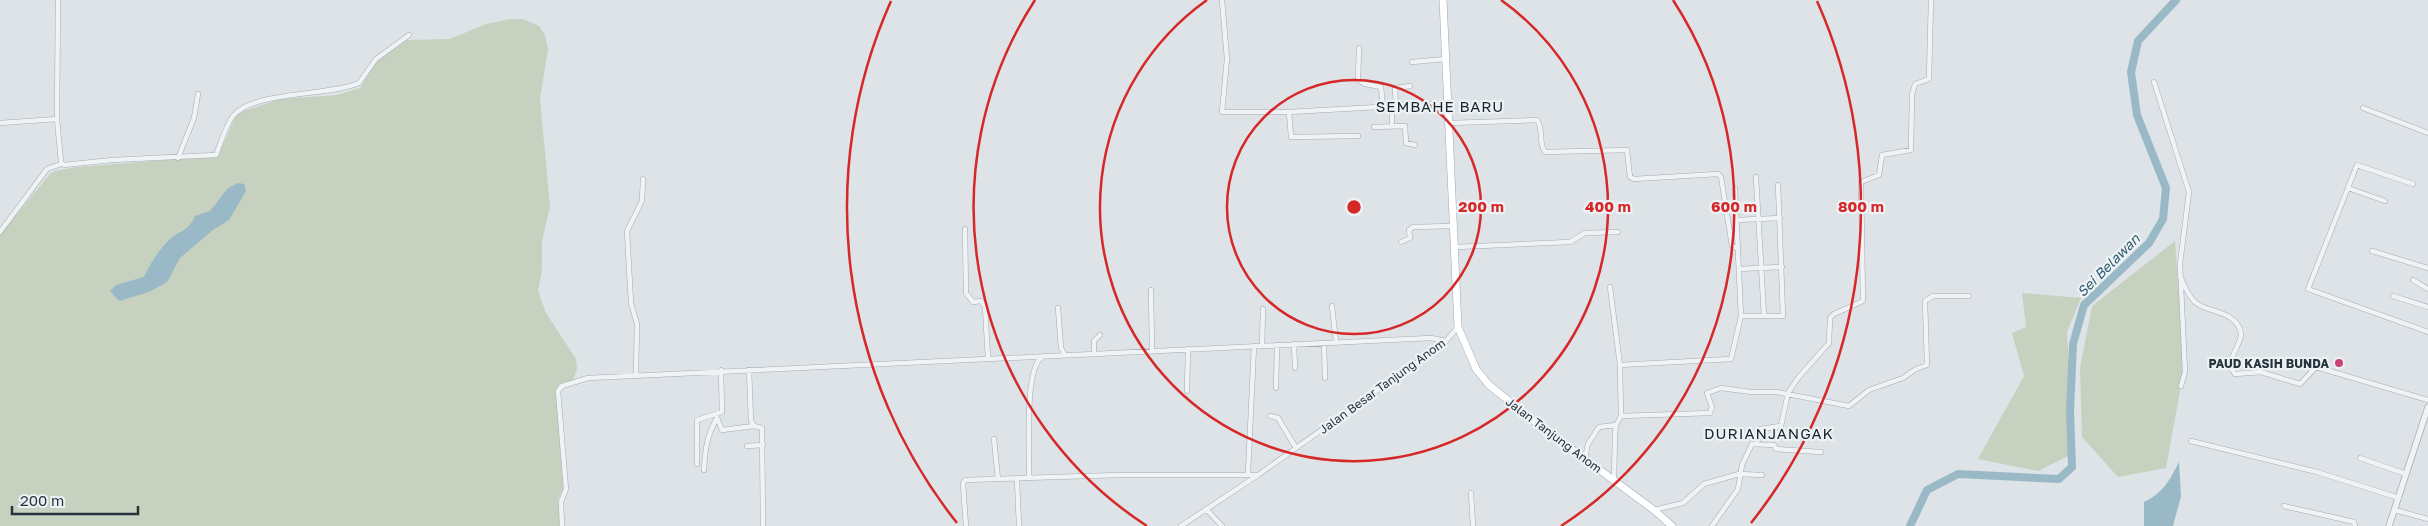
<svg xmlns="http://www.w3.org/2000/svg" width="2428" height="526" viewBox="0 0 2428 526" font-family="'Golos Text',sans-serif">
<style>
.green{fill:#c7d1bf}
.water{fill:#99b9c7}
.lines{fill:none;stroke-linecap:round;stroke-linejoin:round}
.river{stroke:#99b9c7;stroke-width:8}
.minor-casing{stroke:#a3abb1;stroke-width:5.5}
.tertiary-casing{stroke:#a3abb1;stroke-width:7}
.primary-casing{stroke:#9daab3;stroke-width:8}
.minor{stroke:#f0f3f6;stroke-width:4.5}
.tertiary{stroke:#f0f3f6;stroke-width:5.5}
.primary{stroke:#fff;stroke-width:7}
.ring{fill:none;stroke:#d62828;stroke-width:2.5}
.poi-dot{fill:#cc4373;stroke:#edf2f5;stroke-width:2}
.labels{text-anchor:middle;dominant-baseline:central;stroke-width:4.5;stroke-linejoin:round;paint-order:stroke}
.poi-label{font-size:12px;font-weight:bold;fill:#27343e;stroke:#edf2f5;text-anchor:end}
.street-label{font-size:12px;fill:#27343e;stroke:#edf2f5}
.water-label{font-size:14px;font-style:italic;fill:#325b71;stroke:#edf2f5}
.quarter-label{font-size:15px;letter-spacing:1px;fill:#1a252e;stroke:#edf2f5}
.centre{fill:#d62828;stroke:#edf2f5;stroke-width:2.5}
.ring-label{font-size:15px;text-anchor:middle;font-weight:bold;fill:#d62828;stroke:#edf2f5;stroke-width:4.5;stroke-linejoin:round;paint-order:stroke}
</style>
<rect width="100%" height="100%" fill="#dee3e7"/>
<path class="green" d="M510,19H523L539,26L545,35L548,50L540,99L550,207L542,241V270L538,291L546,313L576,359L577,369L573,380L559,384L556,390L564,487L558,499L560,526H0V235L50,174L55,171L77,167L218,156L237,113L280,99L337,95L360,88L375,63L407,40L450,39L486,24Z
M2175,241L2184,369L2166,468L2118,477L2082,437L2080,368L2092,306Z
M2022,293L2081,298L2067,332L2070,381L2068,456L2038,471L1978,459L2024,376L2012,333L2026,327Z"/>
<path class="water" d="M238,183L244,184L246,191L229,220L213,230L180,258L167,282L149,292L119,301L110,291L116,285L144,277C150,264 158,251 169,240C180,230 188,232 195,216L210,211L228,188Z
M2179,462L2181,496L2173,526H2144V502C2163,493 2170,480 2179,462Z"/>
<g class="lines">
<path class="river" d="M1910,526L1927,490L1958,474L2059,479L2072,467L2070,411L2073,344L2084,305L2149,243L2163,219L2166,188L2137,115L2131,72L2138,41L2176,0"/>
<g class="minor-casing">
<path id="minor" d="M58,0L57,119L61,162L64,165L112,160L216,155C221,142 225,127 233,116C252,91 330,96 359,83L376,59L409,35
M1222,0L1227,59L1222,112H1289L1449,103
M1359,48L1358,80L1365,84L1381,87L1383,106
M1412,62L1446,59
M2154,82L2189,192L2180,264L2185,372L2181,386
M1392,106V126
M1396,106L1395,88L1410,86
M2363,108L2428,133
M1289,112L1291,137L1358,136
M0,123L57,119
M1450,123L1537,120C1544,129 1538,143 1545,152L1627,150L1630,177L1634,179L1718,174L1721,177L1732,246L1738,249
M1374,127L1405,126L1406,143L1415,145
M178,158L194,118L198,94
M1756,177L1764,316
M2413,184L2357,165L2308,289L2428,332
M2348,188L2385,201
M1737,220L1780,218
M965,229L966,293L973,302L981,301L985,307L988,359
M0,232L47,169L61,164
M1401,242L1410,238L1409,230L1413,227L1454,226
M1456,247L1570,242L1585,233L1618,232
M2372,251L2428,268
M1739,269L1782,267
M2180,276C2184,284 2188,297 2196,303C2210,313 2229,310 2239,327C2248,342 2221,359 2235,374L2261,372L2300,384L2316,367L2428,400
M2413,280L2428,289
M1610,287L1620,365L1621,416L1616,425L1615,434L1614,479
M1151,290L1152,350
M2393,296L2428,307
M1332,306L1336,342
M1058,308L1061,348L1065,355
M1741,316H1783L1778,185
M1324,343L1325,378
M1294,344L1295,368
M1262,346L1263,309
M1094,354V341L1100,335
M1620,365L1731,359L1741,316L1735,189
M749,370L751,421L754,426
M636,374L637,324L631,303L627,231L642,201L643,179
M1276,388L1277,345
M1187,391L1188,349
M1270,416L1278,418L1296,448
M1621,416L1710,413L1712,407L1707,393L1721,388L1751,392H1777L1849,406L1869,390L1903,378L1916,369L1927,365L1925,301L1933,296H1969
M717,418L722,430L754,426L762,428L763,526
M994,439L998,479
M2191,441L2317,472L2399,498
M1757,443L1760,429L1781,426L1788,393L1798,378L1829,343L1830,318L1834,314L1863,301L1861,182L1879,175L1882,155L1911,150L1912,95L1915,84L1929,79L1931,0
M747,446L763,445
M1585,458L1588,444L1599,427L1616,425
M2360,458L2406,474
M697,464V420L722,412L721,370
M704,470C705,450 707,435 717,418
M1248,473L1254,346
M1029,478C1030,454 1024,372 1041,358
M1017,479L1019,526
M1471,493L1473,526
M2284,506L2354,522L2355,526
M1206,509L1222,526
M1654,510L1683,503L1704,484L1739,474L1762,475
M2395,510L2428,519
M562,526L561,502L566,489L558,391L562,386L588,378L1368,341L1431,338L1446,341
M966,526L963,484L965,480L1119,475H1258
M1181,526L1258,475L1423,358L1446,341L1458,327
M1712,526L1738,489L1742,465L1752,444L1774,445L1776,449L1821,452"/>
</g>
<g class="tertiary-casing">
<path id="tertiary" d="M2389,526L2428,407"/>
</g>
<g class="primary-casing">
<path id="primary" d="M1443,0L1458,327L1476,369L1489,385L1535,422L1654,510L1672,526"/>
</g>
<use href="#minor" class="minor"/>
<use href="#tertiary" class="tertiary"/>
<use href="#primary" class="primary"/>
</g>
<g class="ring">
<circle cx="1354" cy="207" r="127"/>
<path d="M1501 0A254 254 0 1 1 1207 0"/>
<path d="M1147 526A380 380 0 0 1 1035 0M1673 0A380 380 0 0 1 1561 526"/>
<path d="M957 523A507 507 0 0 1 891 1M1817 1A507 507 0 0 1 1751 523"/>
</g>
<circle class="poi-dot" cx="2339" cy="363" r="5"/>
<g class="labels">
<g class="poi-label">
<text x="2329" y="363">PAUD KASIH BUNDA</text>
</g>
<g class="street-label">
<text transform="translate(1382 386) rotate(-36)">Jalan Besar Tanjung Anom</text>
<text transform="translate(1554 435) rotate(37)">Jalan Tanjung Anom</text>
</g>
<g class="water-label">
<text transform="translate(2108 265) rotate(-45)">Sei Belawan</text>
</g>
<g class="quarter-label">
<text x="1440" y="106">SEMBAHE BARU</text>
<text x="1769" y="433">DURIANJANGAK</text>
</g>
</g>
<circle cx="1354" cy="207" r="8" class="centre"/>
<g class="ring-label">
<text x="1481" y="212">200 m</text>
<text x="1608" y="212">400 m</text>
<text x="1734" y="212">600 m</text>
<text x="1861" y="212">800 m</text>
</g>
<path d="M12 506v8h126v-8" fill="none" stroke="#27343e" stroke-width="2.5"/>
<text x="20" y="506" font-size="15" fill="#27343e" stroke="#edf2f5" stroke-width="4" paint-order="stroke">200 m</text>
</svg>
